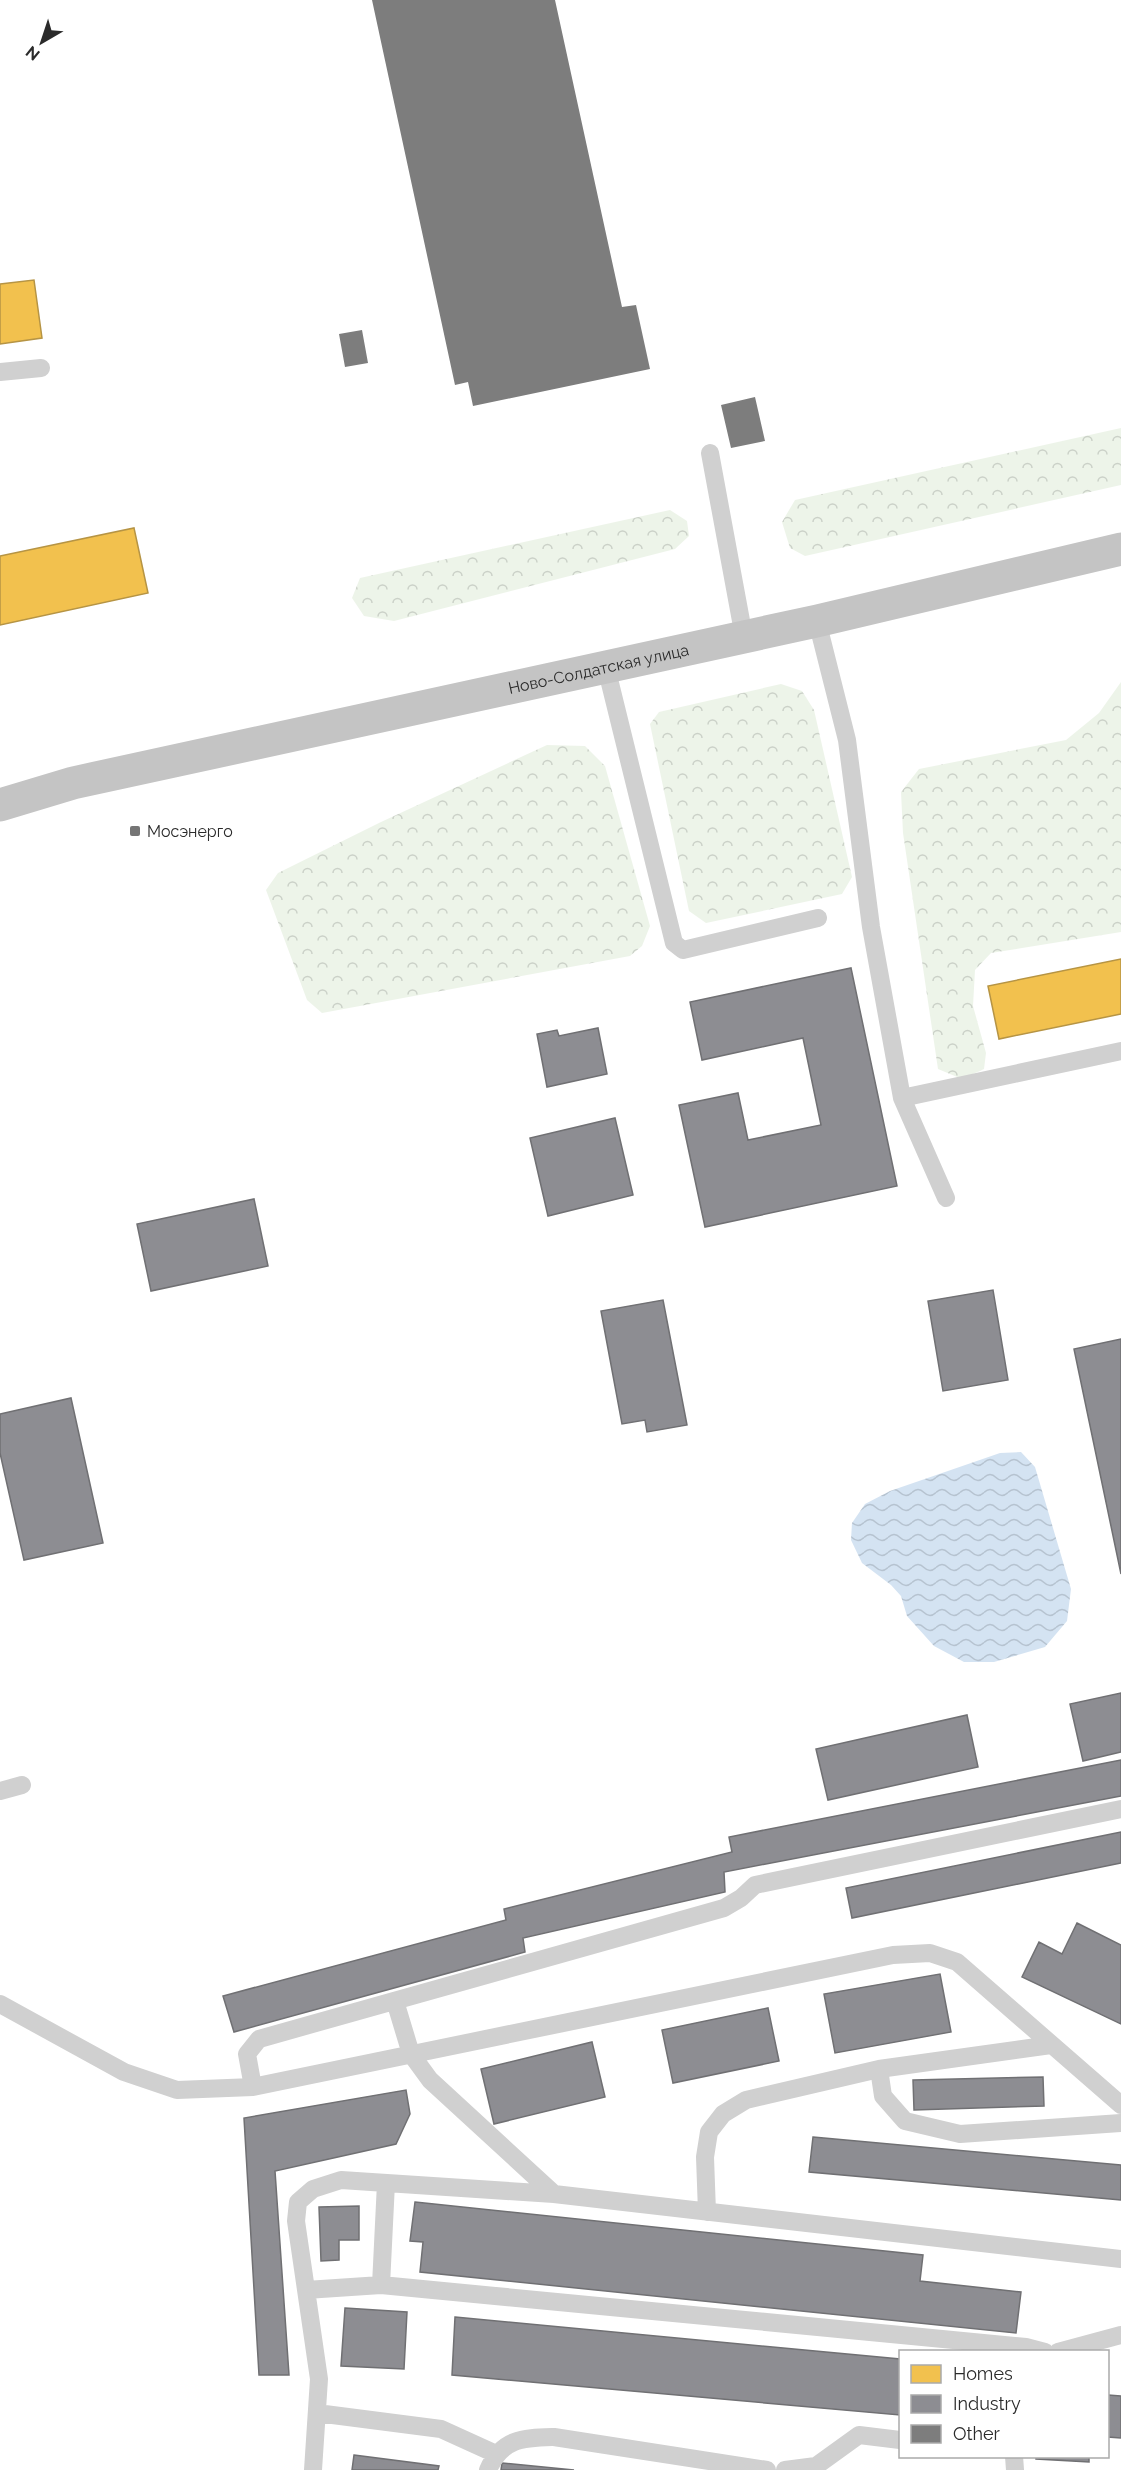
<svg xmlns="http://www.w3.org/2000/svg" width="1121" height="2470" viewBox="0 0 1121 2470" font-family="Raleway,sans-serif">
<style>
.forest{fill:url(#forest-crowns)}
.water{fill:url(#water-waves)}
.homes{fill:#f2c14e;stroke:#b69444;stroke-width:1.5}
.industry{fill:#8d8d92;stroke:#707073;stroke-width:1.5}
.building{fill:#7d7d7d}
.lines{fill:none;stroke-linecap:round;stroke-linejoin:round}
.service{stroke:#d0d0d0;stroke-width:18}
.primary{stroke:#c4c4c4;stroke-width:33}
.poi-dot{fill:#757575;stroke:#fff;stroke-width:2}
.labels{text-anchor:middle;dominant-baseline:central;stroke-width:6;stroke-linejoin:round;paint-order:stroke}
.street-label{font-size:16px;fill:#2b2b2b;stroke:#fff}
.poi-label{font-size:16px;fill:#2b2b2b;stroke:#fff;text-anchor:start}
</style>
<defs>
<pattern id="forest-crowns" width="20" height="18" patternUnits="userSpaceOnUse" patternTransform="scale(1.5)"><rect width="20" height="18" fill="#edf4e9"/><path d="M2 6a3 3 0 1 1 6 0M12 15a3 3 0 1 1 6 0" fill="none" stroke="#cbd1c8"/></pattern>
<pattern id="water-waves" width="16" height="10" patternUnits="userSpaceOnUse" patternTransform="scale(1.5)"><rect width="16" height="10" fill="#d4e3f2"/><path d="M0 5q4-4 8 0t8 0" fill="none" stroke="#b6c3d0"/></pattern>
</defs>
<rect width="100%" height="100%" fill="#fff"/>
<path class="forest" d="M1121,428V485L805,556L790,548L782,522L795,500Z
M670,510L687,521L689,536L675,549L394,621L364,616L352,598L360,578Z
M1121,682V932L991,953L975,970L973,1006L986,1053L984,1069L962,1079L938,1069L903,833L901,792L919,769L1066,740L1099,713Z
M781,684L802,691L814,710L852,877L842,894L706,923L689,911L650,724L659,712Z
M547,745L585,746L605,766L650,926L642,946L630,956L322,1013L307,1000L266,890L278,873L381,822Z"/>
<path class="water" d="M1021,1452L1035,1467L1071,1589L1067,1621L1045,1647L994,1662H964L934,1646L907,1616L901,1596L891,1585L862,1563L851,1540L852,1523L865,1504L890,1491L1000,1453Z"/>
<path class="homes" d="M34,280L42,338L0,344V284Z
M134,528L148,593L0,625V556Z
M1121,959V1014L999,1039L988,986Z"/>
<path class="industry" d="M851,968L897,1186L705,1227L679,1105L738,1093L748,1140L821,1125L803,1038L702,1060L690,1002Z
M598,1028L607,1074L547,1087L537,1034L557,1030L559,1036Z
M615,1118L633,1195L548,1216L530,1138Z
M254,1199L268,1266L151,1291L137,1224Z
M993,1290L1008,1380L943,1391L928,1301Z
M663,1300L687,1425L647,1432L645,1420L622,1424L601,1311Z
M1121,1339V1574L1074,1349Z
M71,1398L103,1543L24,1560L0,1453V1414Z
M1121,1693V1752L1083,1761L1070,1704Z
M967,1715L978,1767L828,1800L816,1749Z
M1121,1760V1796L724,1872L725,1892L523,1938L525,1952L234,2032L223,1996L506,1920L504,1909L732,1852L729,1837Z
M1121,1832V1863L852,1918L846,1888Z
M1077,1923L1121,1945V2024L1022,1977L1039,1942L1062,1954Z
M940,1974L951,2032L835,2053L824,1994Z
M768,2008L779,2061L673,2083L662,2030Z
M592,2042L605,2097L494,2124L481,2069Z
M1043,2077L1044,2106L914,2110L913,2080Z
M406,2090L410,2114L396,2144L275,2171L289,2375H259L244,2118Z
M813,2137L1121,2165V2200L809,2172Z
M415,2202L923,2255L920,2281L1021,2292L1016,2333L420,2272L423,2242L410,2241Z
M359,2206V2240H339V2260L321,2261L319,2207Z
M345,2308L407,2312L404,2369L341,2366Z
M455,2317L900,2359V2415L452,2375Z
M1108,2395L1121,2396V2438L1108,2437Z
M354,2455L439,2466L438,2470H352Z
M1036,2456H1089V2462L1036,2459Z
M502,2463L574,2470H501Z"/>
<path class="building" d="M372,0H555L622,307L636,305L650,369L473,406L468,382L455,385Z
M362,330L368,363L345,367L339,334Z
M755,397L765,441L731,448L721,405Z"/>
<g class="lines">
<path class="service" d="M0,372L41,368
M710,453L744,637
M817,621L847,740L871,927L902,1098L946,1198
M606,667L674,943L683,950L818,918
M902,1098L1121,1051
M0,1791L22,1785
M395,2001L411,2054L430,2080L554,2194
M0,2004L124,2072L177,2090L253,2087L893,1955L930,1953L957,1962L1121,2105
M879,2069L883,2096L905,2121L960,2134L1121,2123
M253,2087L247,2054L259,2039L724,1908L741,1898L755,1885L1121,1809
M707,2212L705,2157L709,2132L723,2114L746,2100L879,2069L1051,2045
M381,2285L386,2183
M306,2290L381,2285L1026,2347L1045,2352
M1058,2352L1121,2335
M317,2413L441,2429L496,2454
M1014,2456L1015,2470
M313,2470L319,2379L296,2221L298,2202L313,2189L341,2180L554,2194L1121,2259
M488,2470C502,2438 523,2438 554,2437L767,2470
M785,2470L816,2466L859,2435L900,2440"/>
<path class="primary" id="s1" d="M0,805L73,783L817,621L1121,549"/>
</g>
<rect class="poi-dot" x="129" y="825" width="12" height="12" rx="3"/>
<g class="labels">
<g class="street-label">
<text stroke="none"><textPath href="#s1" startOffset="614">Ново-Солдатская улица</textPath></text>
</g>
<g class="poi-label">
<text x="147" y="831">Мосэнерго</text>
</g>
</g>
<rect x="899" y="2350" width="210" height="108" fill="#ffffff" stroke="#aaaaaa" stroke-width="1.5"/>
<rect x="911" y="2365" width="30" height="18" fill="#f2c14e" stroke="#aaaaaa" stroke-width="1.5"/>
<text x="953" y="2380" font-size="18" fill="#2b2b2b">Homes</text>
<rect x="911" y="2395" width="30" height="18" fill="#8d8d92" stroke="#aaaaaa" stroke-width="1.5"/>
<text x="953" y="2410" font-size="18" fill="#2b2b2b">Industry</text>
<rect x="911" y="2425" width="30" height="18" fill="#7d7d7d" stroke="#aaaaaa" stroke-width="1.5"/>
<text x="953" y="2440" font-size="18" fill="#2b2b2b">Other</text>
<g transform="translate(42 42) rotate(219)" stroke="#ffffff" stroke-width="4.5" paint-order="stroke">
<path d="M0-4.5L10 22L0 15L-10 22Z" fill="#2b2b2b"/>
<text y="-9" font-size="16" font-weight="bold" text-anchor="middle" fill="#2b2b2b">N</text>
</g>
</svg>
